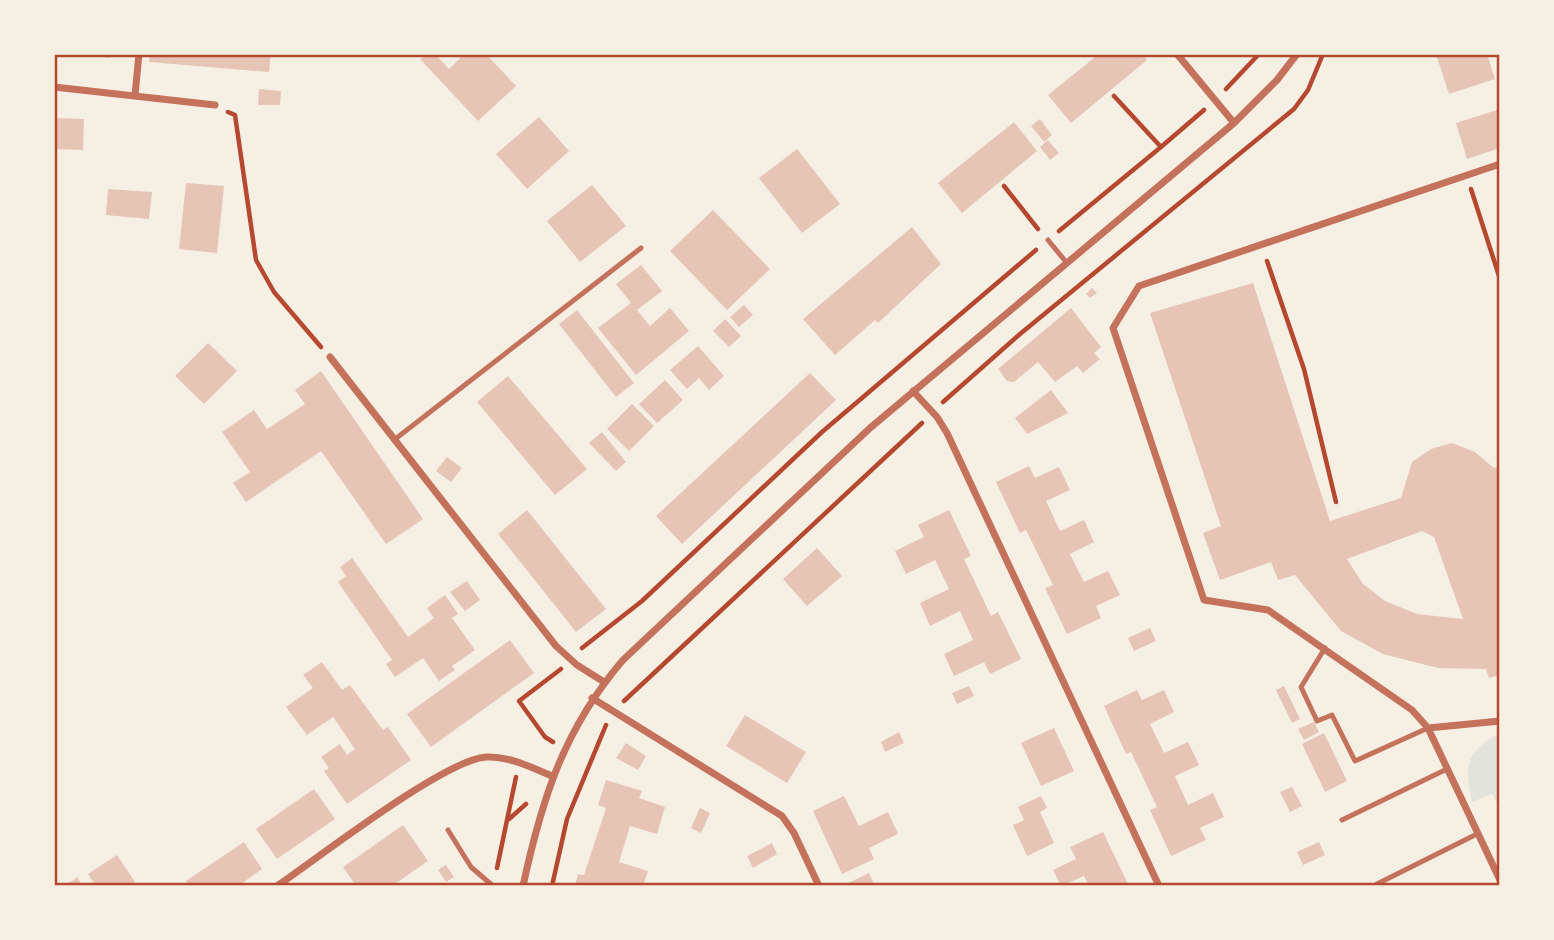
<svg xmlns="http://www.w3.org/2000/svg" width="1554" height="940" viewBox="0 0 1554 940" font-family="'Alegreya Sans',sans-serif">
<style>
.green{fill:#e2e4dc}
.building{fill:#e6c5b7;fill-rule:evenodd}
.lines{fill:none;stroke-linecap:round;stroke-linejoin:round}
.path{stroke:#b5482f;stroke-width:4.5}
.service{stroke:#c5725c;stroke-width:5}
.minor{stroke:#c5725c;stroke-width:7}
.neatline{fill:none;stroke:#b5482f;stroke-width:2.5}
</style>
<rect width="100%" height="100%" fill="#f6efe4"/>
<path class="green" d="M1500,733V808L1492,794L1472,802C1464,766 1466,751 1500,733Z"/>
<path class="building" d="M86,54H109V58Z
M150,54H271L269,72L149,62Z
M430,54H435L449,69L464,54H486L516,86L478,121L420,59Z
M1099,54H1142L1147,60L1071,123L1048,95Z
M1436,54H1487L1495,79L1449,94Z
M259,89L281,91L280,105H258Z
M1500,109V148L1467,159L1456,123Z
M539,117L569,151L527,189L496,154Z
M54,118L84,119L83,150L54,149Z
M1040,119L1052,135L1044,142L1031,126Z
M1014,122L1037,151L962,213L938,183Z
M1048,140L1059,153L1050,160L1040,147Z
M797,149L840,204L802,233L759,178Z
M186,183L224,186L217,253L179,249Z
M592,185L626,226L580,262L547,221Z
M108,189L152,192L149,219L106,215Z
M713,210L770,269L727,310L670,251Z
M912,227L941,264L878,323L875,320L835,355L803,319Z
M641,265L662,291L637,310L650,326L670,308L689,331L636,375L598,328L631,303L616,284Z
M1253,283L1330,521L1401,498L1412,462L1431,449L1452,443L1475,452L1494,468L1500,466V675L1489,678L1486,669L1438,668L1383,654L1341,631L1295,575L1278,580L1271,562L1220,580L1203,533L1221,526L1150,313ZM1422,531L1434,537L1463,619L1417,614L1385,601L1363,584L1347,559Z
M1092,288L1097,293L1090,298L1086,294Z
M744,305L753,315L739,327L730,317Z
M1071,308L1101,347L1094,353L1100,359L1083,373L1077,366L1055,382L1038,362L1014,382L1007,381L998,369Z
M577,310L634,383L616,397L559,324Z
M725,319L741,336L729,347L713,331Z
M208,343L237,371L204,404L175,376Z
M698,346L724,376L709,390L699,378L687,389L670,370Z
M321,371L423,519L386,544L321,451L246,502L233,483L250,472L222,432L254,410L267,429L305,404L295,390Z
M810,373L836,400L682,544L656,516Z
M508,376L587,469L555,495L477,402Z
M665,380L683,400L657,423L639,404Z
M1051,390L1068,413L1027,434L1015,418Z
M632,404L654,426L629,451L607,429Z
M602,432L626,462L616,471L589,443Z
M447,457L462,468L451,482L436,471Z
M1029,466L1035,478L1059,467L1070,490L1046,501L1060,531L1084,520L1094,542L1070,554L1084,582L1108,571L1120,595L1096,606L1101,618L1067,634L1045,588L1053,585L1026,530L1020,533L996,482Z
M527,510L606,609L576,632L498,534Z
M949,510L971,556L964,559L991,616L998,612L1021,659L990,674L984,662L954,676L944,654L973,640L960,611L930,626L920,603L949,589L935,560L906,574L895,551L924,537L918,525Z
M817,548L842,576L807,606L783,579Z
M352,558L408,637L434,618L427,608L445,595L458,614L452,618L475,650L452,666L455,670L439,681L423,658L395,677L386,664L392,660L338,582L346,576L340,567Z
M467,581L480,600L465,611L450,592Z
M1150,628L1156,641L1134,651L1128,638Z
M510,640L534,673L431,747L407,714Z
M322,662L342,690L350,685L383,730L388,727L411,760L347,804L324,771L329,768L321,757L340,744L347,755L355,749L333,717L307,735L286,707L313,688L303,675Z
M969,686L974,696L957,704L952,693Z
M1284,686L1300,719L1292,723L1276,690Z
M1137,690L1142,700L1164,690L1174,712L1150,724L1164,753L1188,742L1199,765L1175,776L1188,805L1213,793L1224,817L1200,828L1206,840L1171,856L1150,810L1157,807L1131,752L1126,754L1104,706Z
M745,715L806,752L787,783L726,746Z
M1314,722L1319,732L1304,740L1298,729Z
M1054,728L1074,771L1041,786L1021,743Z
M899,732L904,743L885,752L881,742Z
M1324,733L1347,781L1325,792L1302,744Z
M626,743L646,756L638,770L616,758Z
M606,780L642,791L639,798L665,807L657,834L630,826L619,862L648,871L643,886H575L578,874L584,875L606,808L598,805Z
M1292,787L1302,806L1290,812L1280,792Z
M314,789L335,819L277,859L256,829Z
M844,796L859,826L888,812L898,834L869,848L874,859L842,874L813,811Z
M1041,796L1047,808L1040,812L1054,843L1027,856L1013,825L1024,820L1018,807Z
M700,808L710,813L701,833L691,828Z
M403,825L428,861L392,886H356L343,867Z
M1103,832L1129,886H1089L1084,876L1061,886L1053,870L1076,859L1070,847Z
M244,842L262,869L238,886H189L186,881Z
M1319,842L1325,855L1303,865L1297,852Z
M772,843L777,854L753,868L747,856Z
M117,855L135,882L129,886H96L88,874Z
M446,865L454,877L446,882L438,870Z
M869,873L875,886H842Z
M77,877L83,886H65Z"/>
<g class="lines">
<path class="path" d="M1226,89L1259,54
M228,112L235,115L256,260L274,292L321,347
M1161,147L1204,110
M1004,186L1038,229
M1471,189L1500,279
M1059,231L1161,147L1114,96
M1267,261L1304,369L1336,502
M943,402L1020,334L1294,109L1308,90L1323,54
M582,648L642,601L822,432L1036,250
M624,701L922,423
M553,742L545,737L519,701L561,669
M509,819L526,804
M497,868L516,777
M552,886L567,819L606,725"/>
<path class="service" d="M1048,240L1066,262
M394,440L641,248
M1325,648L1301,687L1317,721L1332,715L1355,761L1428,728
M1342,820L1447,769
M448,830L471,867L493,886
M1377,884L1477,834"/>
<path class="minor" d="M1177,54L1234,123
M54,87L215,105
M135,95L139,54
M330,357L556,646L577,665L604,682
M913,391L937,417L947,433L1159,886
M592,698L782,816L794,833L819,886
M1500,721L1428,728L1500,880
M1428,728L1412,710L1268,610L1204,600L1113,328L1139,286L1500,164
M277,886C318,858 444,760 486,757C509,756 531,767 552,776
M523,886C542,798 564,729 623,660L870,428L1234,123L1277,80L1297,54"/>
</g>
<rect width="1554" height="940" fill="none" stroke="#f6efe4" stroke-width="112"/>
<rect x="56" y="56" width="1442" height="828" class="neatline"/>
</svg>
